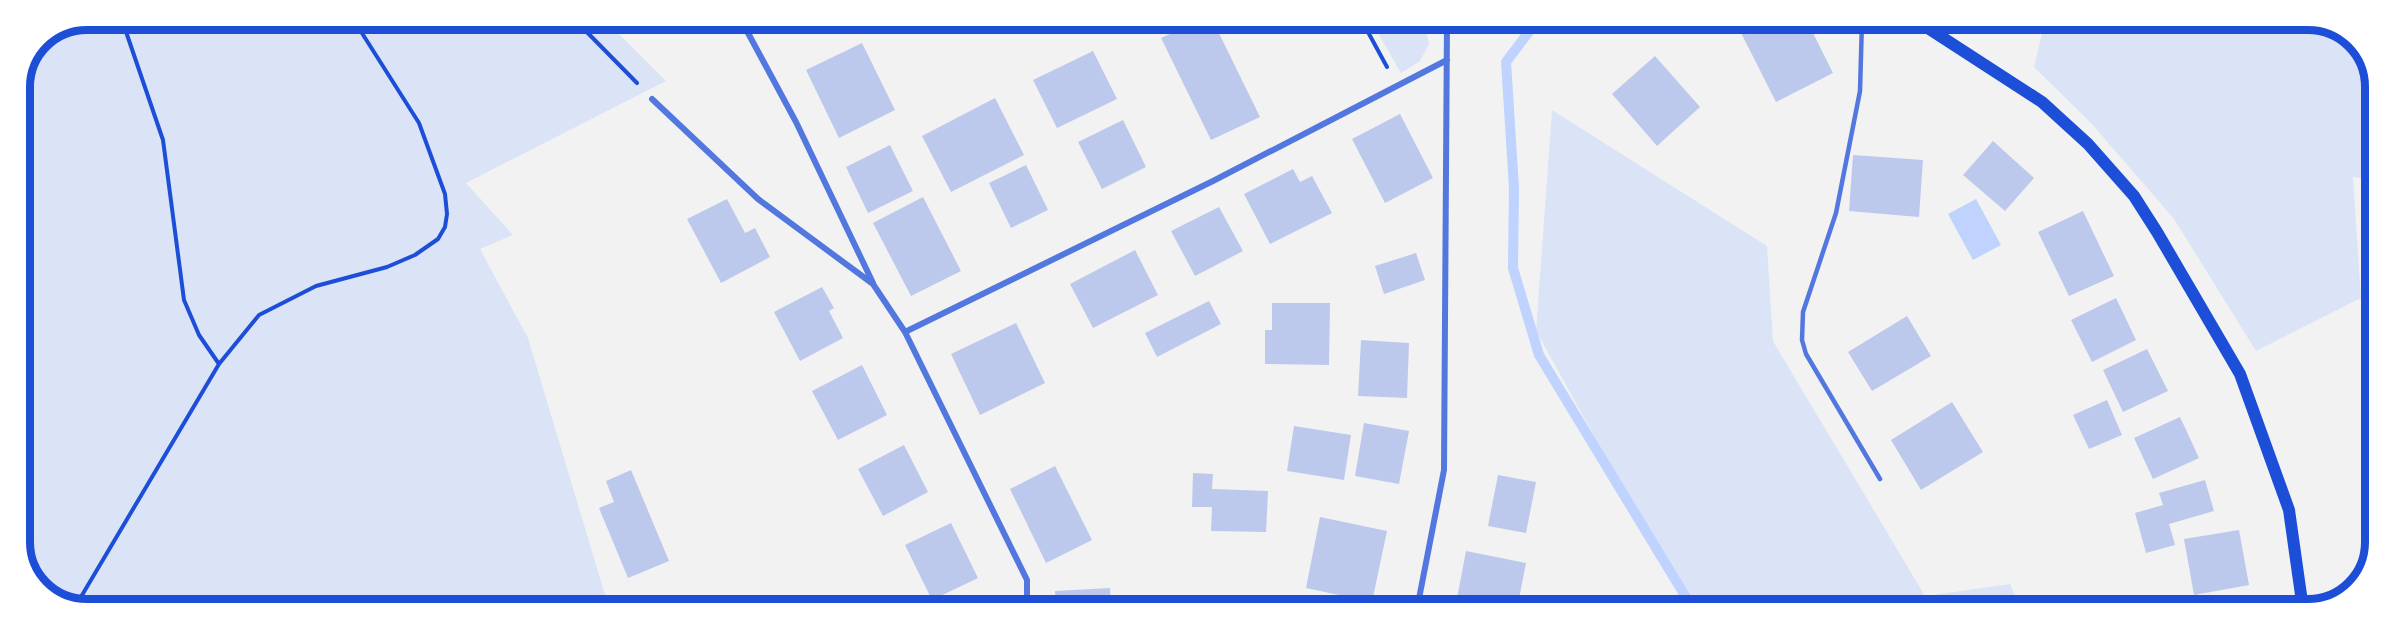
<svg xmlns="http://www.w3.org/2000/svg" width="2395" height="629" viewBox="0 0 2395 629" font-family="'Golos Text',sans-serif">
<style>
.green{fill:#dbe4f7}
.water{fill:#bfd3fe}
.lines{fill:none;stroke-linecap:round;stroke-linejoin:round}
.stream{stroke:#bfd3fe;stroke-width:10}
.building{fill:#bdc9ec}
.path{stroke:#1d4ed8;stroke-width:4}
.service{stroke:#5277de;stroke-width:4.5}
.minor{stroke:#5277de;stroke-width:6}
.secondary{stroke:#1d4ed8;stroke-width:12}
.rim{fill:none;stroke:#1d4ed8;stroke-width:8}
</style>
<rect width="100%" height="100%" fill="#f2f2f2"/>
<path class="green" d="M87,20H605L666,81L466,183L513,235L480,249L528,338L609,608L70,607L36,586L20,547V87L39,39Z
M1371,21H1424L1429,44L1420,61L1401,73Z
M2045,21L2325,22L2359,43L2375,82V180L2353,177L2361,298L2256,351L2174,219L2091,123L2034,67Z
M1552,110L1767,246L1773,341L1925,596L2010,584L2021,609H1690L1536,331Z"/>
<path class="water" d="M1976,199L2001,245L1973,260L1948,214Z"/>
<g class="lines">
<path class="stream" d="M1537,21L1506,62L1514,188L1513,268L1539,355L1693,609"/>
</g>
<path class="building" d="M1199,21H1213L1260,117L1211,140L1161,38Z
M1735,21H1807L1833,73L1776,102Z
M862,43L895,110L839,138L806,70Z
M1093,51L1117,99L1057,128L1033,80Z
M1655,56L1700,107L1657,146L1612,94Z
M995,98L1024,155L951,192L922,136Z
M1400,114L1433,178L1385,203L1352,139Z
M1123,120L1146,167L1102,189L1078,142Z
M1993,141L2034,178L2005,211L1963,175Z
M890,145L913,191L868,213L846,167Z
M1853,155L1923,160L1919,217L1849,211Z
M1026,165L1048,210L1011,228L989,183Z
M1293,169L1300,182L1312,176L1332,213L1270,244L1244,194Z
M923,197L961,271L911,296L873,223Z
M727,199L745,233L755,228L770,257L721,283L687,219Z
M1219,207L1243,251L1195,276L1171,231Z
M2083,211L2114,276L2069,296L2038,232Z
M1135,250L1158,295L1093,328L1070,284Z
M1416,253L1425,280L1384,294L1375,266Z
M822,287L834,308L829,311L843,338L800,361L774,312Z
M2116,298L2136,340L2092,362L2071,320Z
M1209,301L1221,324L1157,357L1145,333Z
M1272,303H1330L1329,365L1265,364V330H1272Z
M1907,316L1931,356L1872,391L1848,352Z
M1016,323L1045,383L980,415L951,354Z
M1361,340L1409,343L1407,398L1358,396Z
M2147,349L2168,391L2123,412L2103,370Z
M862,365L887,415L838,440L812,391Z
M2107,400L2122,435L2089,449L2073,415Z
M1952,402L1983,452L1921,490L1891,440Z
M2180,417L2199,458L2153,479L2134,438Z
M1364,423L1409,431L1399,484L1355,476Z
M1294,426L1351,435L1344,480L1287,471Z
M904,445L928,492L883,516L858,469Z
M1055,466L1092,540L1046,563L1010,489Z
M631,470L669,561L628,578L599,508L614,502L606,481Z
M1193,473L1213,474L1212,489L1268,491L1266,532L1211,531L1212,507H1192Z
M1498,475L1536,482L1526,533L1488,526Z
M2205,480L2214,511L2169,524L2175,545L2146,553L2135,513L2163,505L2159,493Z
M1320,517L1387,531L1372,602L1306,588Z
M951,523L978,578L932,600L905,545Z
M2239,530L2249,585L2194,595L2184,539Z
M1466,551L1526,563L1517,609H1455Z
M1110,588L1111,608H1056L1055,591Z
M2242,595L2245,609H2193L2192,602Z"/>
<g class="lines">
<path class="path" d="M122,20L163,140L184,300L199,335L219,364
M575,20L637,83
M1362,21L1387,67
M75,607L219,364L259,315L316,286L387,267L415,255L438,239L445,227L447,214L445,194L419,123L360,30L350,20"/>
<path class="service" d="M1862,21L1860,91L1836,213L1803,312L1802,340L1806,354L1880,479"/>
<path class="minor" d="M741,20L796,122L873,283
M652,99L758,199L873,284L905,332L1027,580V608
M905,332L1213,181L1447,60
M1417,609L1444,470L1447,21"/>
<path class="secondary" d="M1917,21L2042,102L2088,144L2134,196L2157,232L2240,374L2289,510L2303,609"/>
</g>
<path d="M0 0H2395V629H0ZM87 30H2308A57 57 0 0 1 2365 87V542A57 57 0 0 1 2308 599H87A57 57 0 0 1 30 542V87A57 57 0 0 1 87 30Z" fill="#fff" fill-rule="evenodd"/>
<path class="rim" d="M87 30H2308A57 57 0 0 1 2365 87V542A57 57 0 0 1 2308 599H87A57 57 0 0 1 30 542V87A57 57 0 0 1 87 30Z"/>
</svg>
